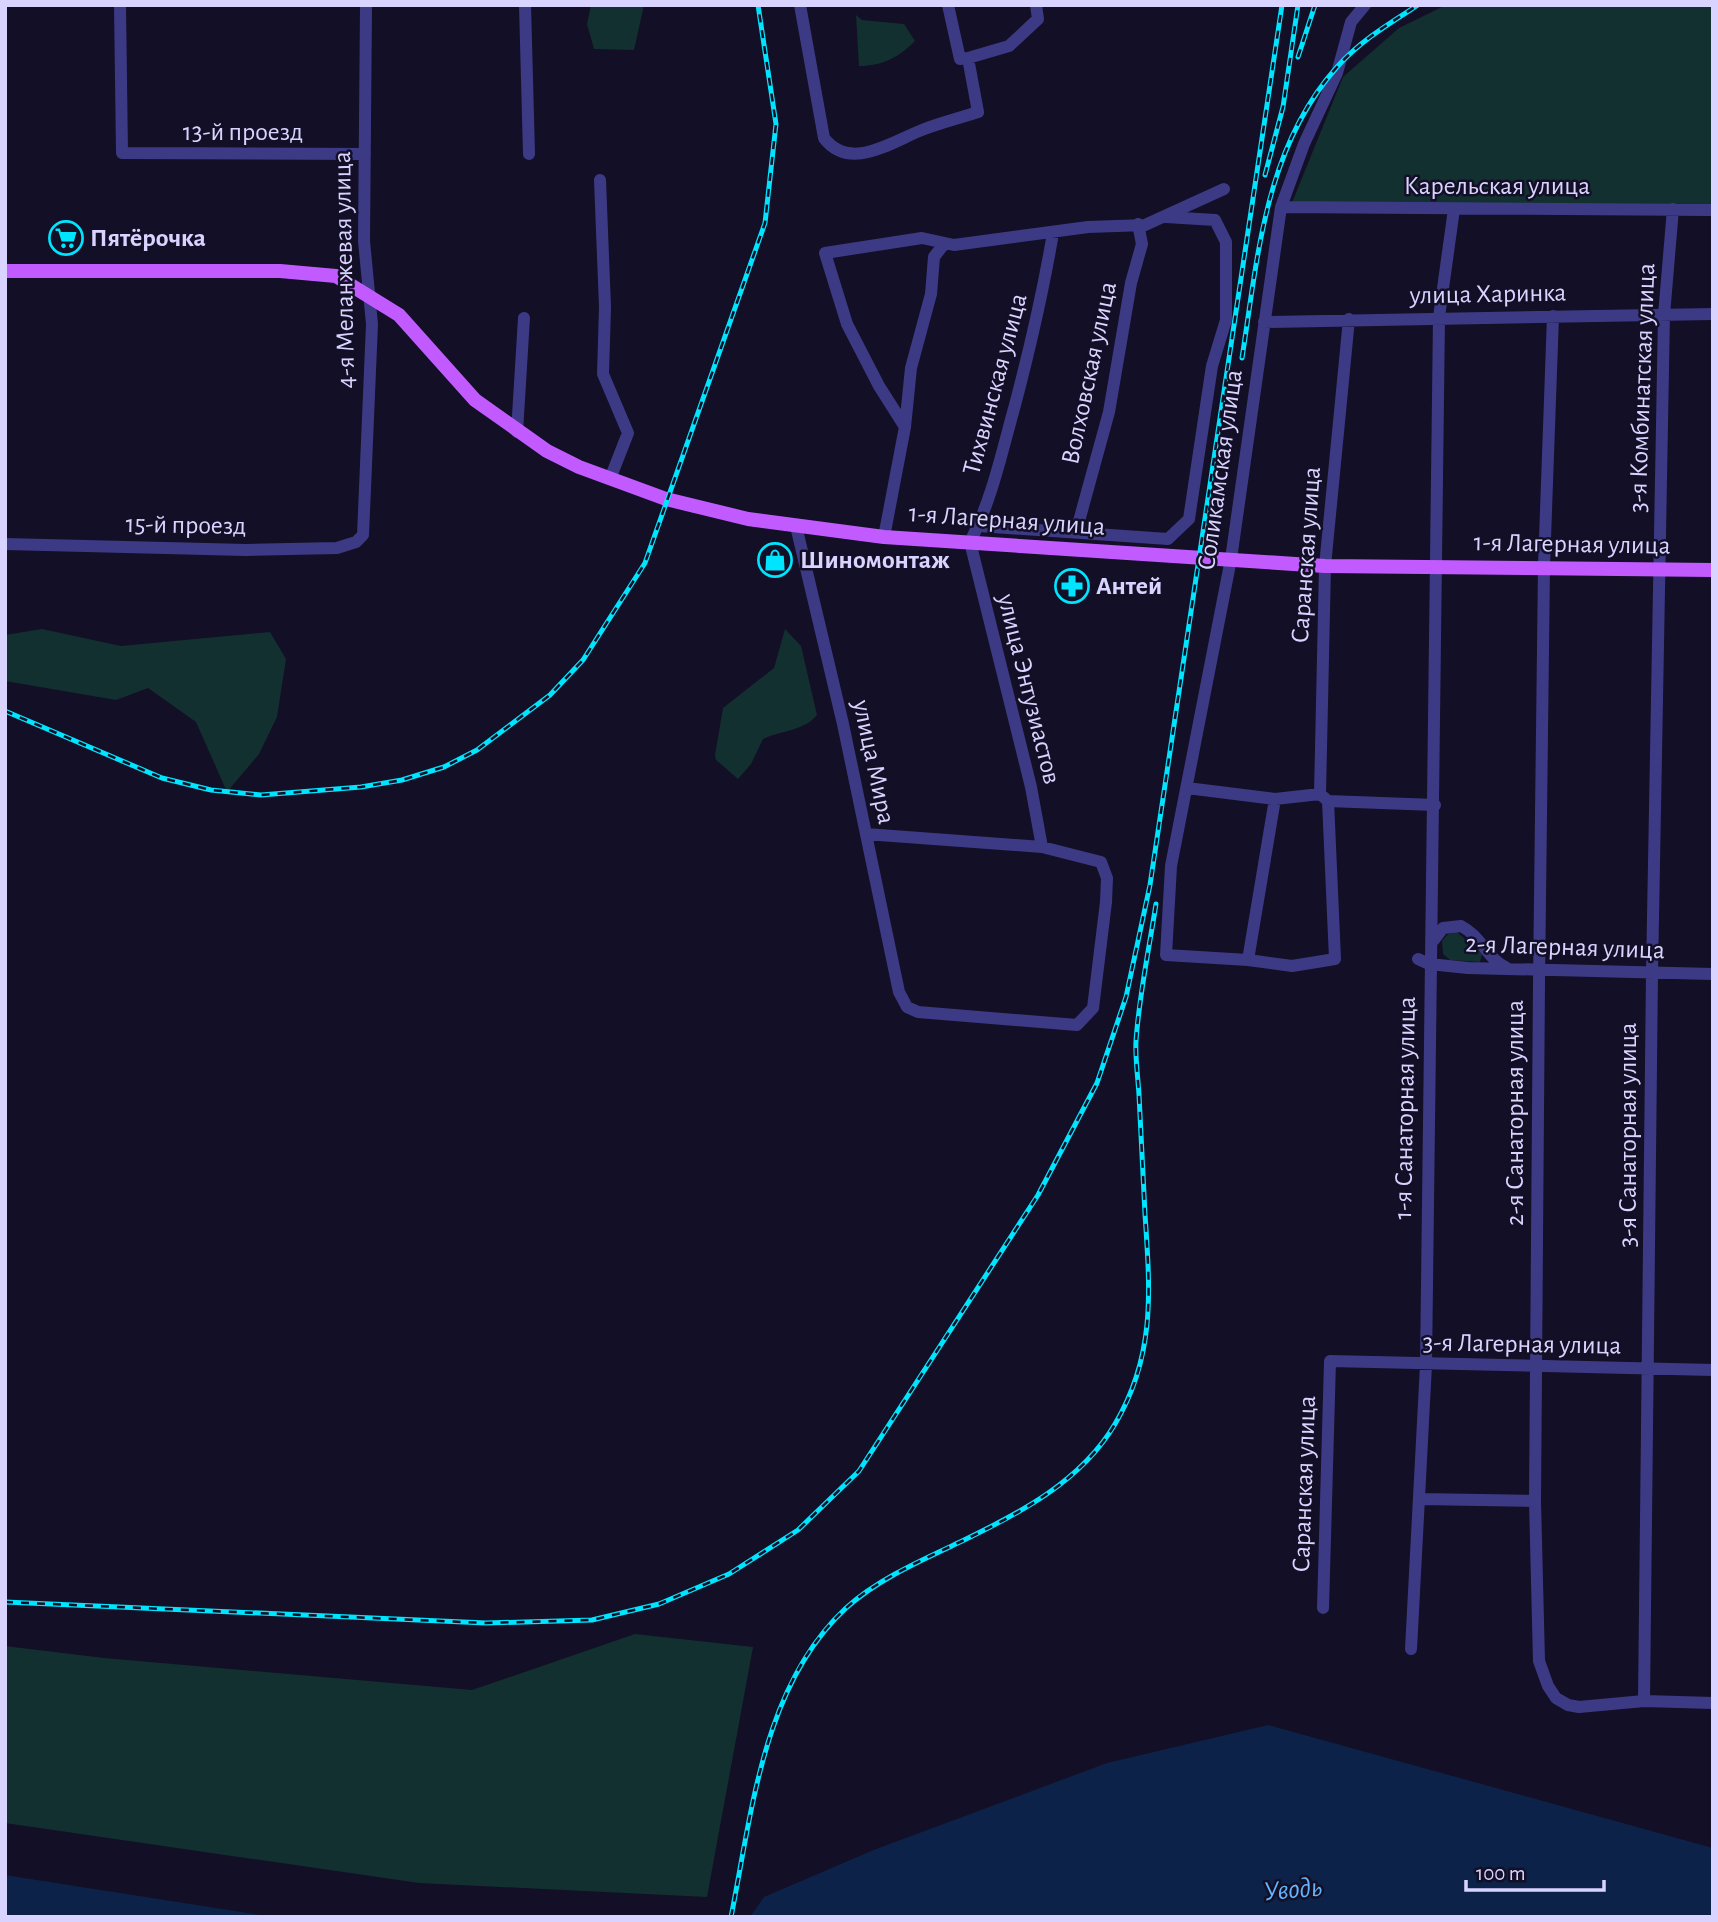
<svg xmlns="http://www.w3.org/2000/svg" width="1718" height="1922" viewBox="0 0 1718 1922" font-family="'Alegreya Sans',sans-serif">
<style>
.green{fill:#12302f}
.water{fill:#0c2248}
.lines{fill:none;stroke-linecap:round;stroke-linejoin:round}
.minor{stroke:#3d3a85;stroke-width:12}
.major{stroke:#c25bff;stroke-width:14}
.rail-casing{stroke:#00e5ff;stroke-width:5}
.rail{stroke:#130f26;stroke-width:2.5;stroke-dasharray:8;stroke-linecap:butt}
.labels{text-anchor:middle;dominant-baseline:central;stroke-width:5;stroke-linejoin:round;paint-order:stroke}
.street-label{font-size:26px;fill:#d9d4ff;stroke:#130f26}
.poi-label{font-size:26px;font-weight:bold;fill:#d9d4ff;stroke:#130f26;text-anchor:start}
.water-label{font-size:28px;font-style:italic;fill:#62b6ff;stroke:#130f26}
</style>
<rect width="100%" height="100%" fill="#130f26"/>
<path class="green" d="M591,5H644L634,50L594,49L587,24Z
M1446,5H1713V206L1291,205L1343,77L1399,28Z
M856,15L862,20L904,24L915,41C899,57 883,66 859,66Z
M42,629L121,646L270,632L286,659L277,717L259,754L227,792L196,722L148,688L116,700L5,681V635Z
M785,629L801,646L817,715C804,731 782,730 763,739L751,764L738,779L716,760L715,755L723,708L774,668Z
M1457,932L1482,954L1480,962L1450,960L1443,954L1442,941L1448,934Z
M635,1634L753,1647L707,1897L419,1883L5,1823V1646L104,1658L472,1690Z"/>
<path class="water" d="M1268,1725L1713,1848V1917H750L764,1897L876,1849L1107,1763Z
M5,1875L274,1917H5Z"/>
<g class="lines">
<path class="minor" d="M120,5L122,153L365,154
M525,5L529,154
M800,5L824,138C850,172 891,142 922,130C940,123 960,118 978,112L968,58L1009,46L1038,19L1036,5
M948,5L960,59L968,58
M600,180L605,307L603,374L628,433L610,479
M1281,207L1713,210
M1553,316L1544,566L1539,981L1535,1501L1539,1661L1548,1686L1556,1698L1568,1705L1579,1707L1644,1701L1713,1703
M1264,322L1713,314
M905,427L879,386L847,324L825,253L922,238L954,245L1088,227L1145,225L1224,189
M517,432L524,318
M796,526L843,724L899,992L907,1007L918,1012L1077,1025L1093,1008L1106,902L1107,878L1101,862L1042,847L866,834
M979,526L1168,539L1189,519L1212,366L1226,320V242L1215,220L1166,217
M1076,532L1109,412L1131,283L1142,244L1138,224
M884,537L905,427L911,368L931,294L934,257L944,244
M5,544L246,550L337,548L356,542L363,535L372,324L364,241L366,5
M1187,788L1275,799L1320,794L1328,801L1435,805
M1320,794L1325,566L1349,319
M1328,801L1335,959L1292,966L1248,960L1166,955L1171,866L1231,559L1281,207L1304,144L1337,73L1351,22L1365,5
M1042,847L1031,787L970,542C992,500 1002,451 1015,405C1030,348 1043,292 1053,233
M1434,940L1443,928L1461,926C1481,936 1488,960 1507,968
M1418,959L1429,964L1468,968L1713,974
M1248,960L1275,799
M1419,1499L1535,1501
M1323,1608L1330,1361L1713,1370
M1411,1649L1426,1365L1439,317L1454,209
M1644,1701L1652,973L1664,315L1673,209"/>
<path class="major" d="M5,271H280L336,276L399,315L475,400L547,451L579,467L666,499L748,519L884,537L1325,566L1713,570"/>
<g class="rail-casing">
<path id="rail" d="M1298,57L1315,5
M1265,175L1283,107L1298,5
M1242,358C1258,255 1265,148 1337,67C1360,41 1390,23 1418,5
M5,711L162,778L211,790L261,795L361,787L402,780L444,767L477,750L550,695L583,660L645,563L765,223L776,124L758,5
M5,1602L486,1623L592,1620L659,1604L729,1574L798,1530L859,1471L1038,1195L1097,1083L1126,997L1150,885L1282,5
M731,1917C752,1812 763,1685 846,1608C878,1579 922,1560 960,1542C1018,1514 1081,1482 1115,1424C1156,1355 1150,1290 1145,1214C1143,1175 1141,1135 1139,1095C1138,1077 1135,1058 1136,1041C1139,996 1149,949 1156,904"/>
</g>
<use href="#rail" class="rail"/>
</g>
<defs>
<g id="supermarket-ring" transform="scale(1.75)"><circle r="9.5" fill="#130f26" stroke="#00e5ff" stroke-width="1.5"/><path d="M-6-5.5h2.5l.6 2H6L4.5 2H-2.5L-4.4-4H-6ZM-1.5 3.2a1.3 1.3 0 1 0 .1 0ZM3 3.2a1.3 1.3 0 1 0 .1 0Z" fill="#00e5ff"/></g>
<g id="shop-ring" transform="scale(1.75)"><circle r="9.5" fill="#130f26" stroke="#00e5ff" stroke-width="1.5"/><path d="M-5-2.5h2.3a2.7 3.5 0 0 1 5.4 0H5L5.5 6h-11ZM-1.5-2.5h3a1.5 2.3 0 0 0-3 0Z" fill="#00e5ff"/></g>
<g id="pharmacy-ring" transform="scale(1.75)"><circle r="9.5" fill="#130f26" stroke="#00e5ff" stroke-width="1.5"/><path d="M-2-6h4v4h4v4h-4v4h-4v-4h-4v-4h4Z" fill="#00e5ff"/></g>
</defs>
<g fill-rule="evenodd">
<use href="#supermarket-ring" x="66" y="238"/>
<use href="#shop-ring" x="775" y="560"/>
<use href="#pharmacy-ring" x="1072" y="586"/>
</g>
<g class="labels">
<g class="street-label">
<text x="243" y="132">13-й проезд</text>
<text x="1497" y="186">Карельская улица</text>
<text transform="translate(344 270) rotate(-91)">4-я Меланжевая улица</text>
<text transform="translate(1488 294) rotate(-1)">улица Харинка</text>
<text transform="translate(1089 373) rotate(-78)">Волховская улица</text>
<text transform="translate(995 384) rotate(-75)">Тихвинская улица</text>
<text transform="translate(1642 388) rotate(-88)">3-я Комбинатская улица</text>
<text transform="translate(1220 470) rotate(-82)">Соликамская улица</text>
<text transform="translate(1007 520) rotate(4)">1-я Лагерная улица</text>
<text transform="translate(186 525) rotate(1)">15-й проезд</text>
<text transform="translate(1572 544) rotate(1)">1-я Лагерная улица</text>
<text transform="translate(1306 555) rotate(-86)">Саранская улица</text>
<text transform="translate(1029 689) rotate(76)">улица Энтузиастов</text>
<text transform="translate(874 762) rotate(78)">улица Мира</text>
<text transform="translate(1565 947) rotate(2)">2-я Лагерная улица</text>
<text transform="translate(1405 1108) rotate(-89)">1-я Санаторная улица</text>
<text transform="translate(1515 1113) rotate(-90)">2-я Санаторная улица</text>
<text transform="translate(1628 1135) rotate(-90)">3-я Санаторная улица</text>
<text transform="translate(1522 1344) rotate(1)">3-я Лагерная улица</text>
<text transform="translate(1304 1484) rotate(-88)">Саранская улица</text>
</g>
<g class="poi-label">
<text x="90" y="238">Пятёрочка</text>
<text x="800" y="560">Шиномонтаж</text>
<text x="1096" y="586">Антей</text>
</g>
<g class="water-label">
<text transform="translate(1293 1890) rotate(-5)">Уводь</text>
</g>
</g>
<rect width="1718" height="1922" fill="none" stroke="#d9d4ff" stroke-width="14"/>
<path d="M1466 1880v10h138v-10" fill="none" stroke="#d9d4ff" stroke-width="3.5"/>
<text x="1476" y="1880" font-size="21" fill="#d9d4ff" stroke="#130f26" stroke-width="5" paint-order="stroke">100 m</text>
</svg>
